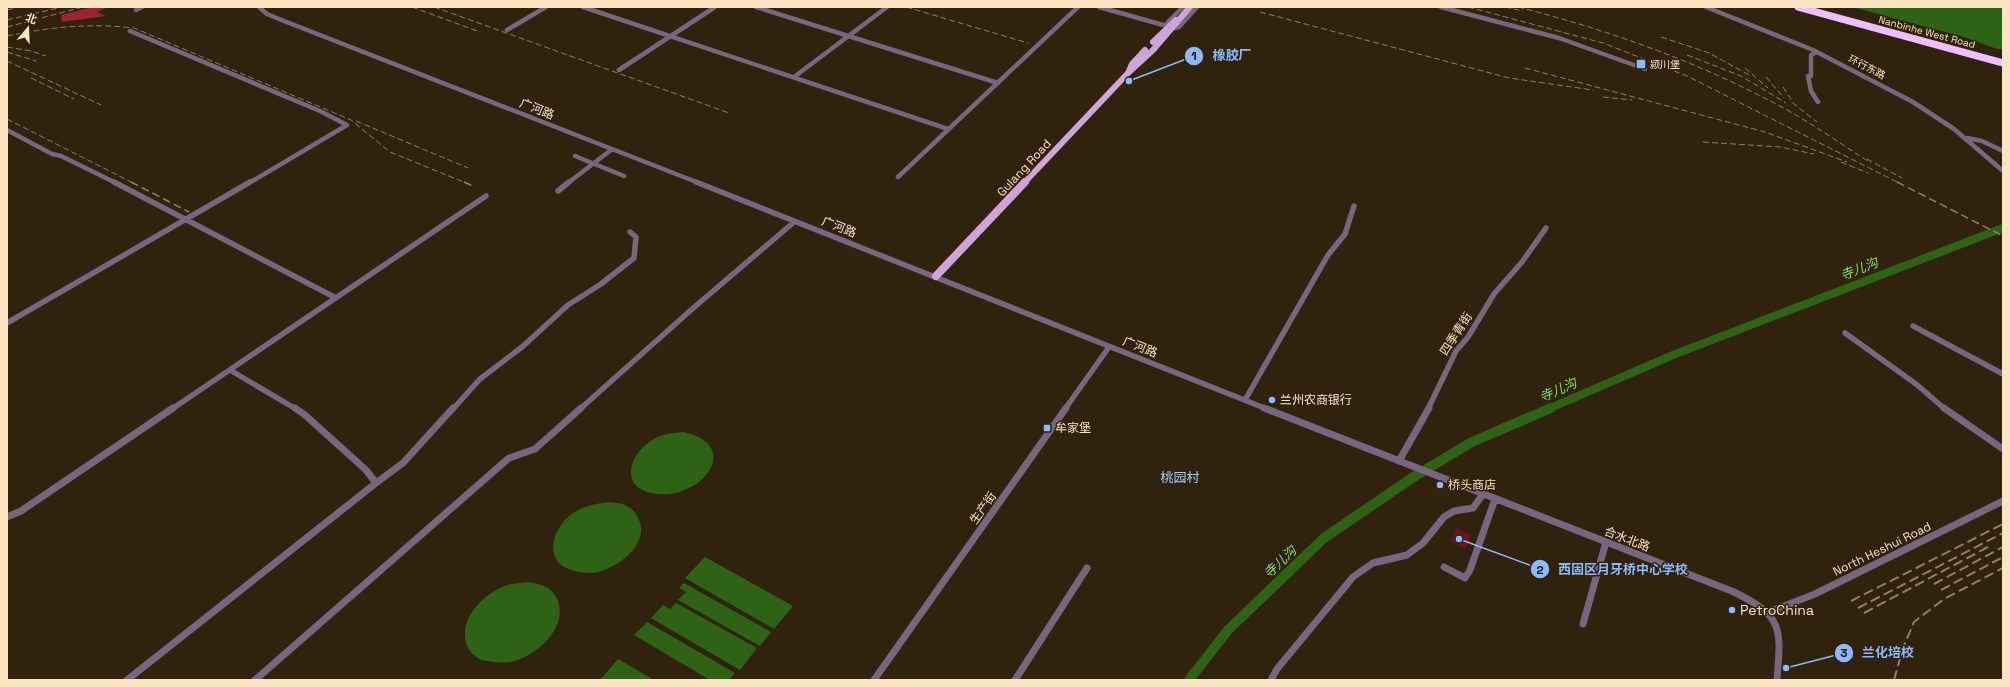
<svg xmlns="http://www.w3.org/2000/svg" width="2010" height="687" viewBox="0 0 2010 687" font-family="'Space Grotesk','Noto Sans SC',sans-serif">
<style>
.green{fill:#6b1221}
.forest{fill:#9a2435}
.water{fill:#2e6315}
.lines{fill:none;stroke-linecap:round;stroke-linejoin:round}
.river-far1{stroke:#2e6315;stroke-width:8}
.river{stroke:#2e6315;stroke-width:10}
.minor-far2{stroke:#78657f;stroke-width:4.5}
.minor-far1{stroke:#78657f;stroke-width:5.5}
.minor{stroke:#78657f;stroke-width:7}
.major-far1{stroke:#cda5da;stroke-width:6}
.major{stroke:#cda5da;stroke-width:8}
.highway{stroke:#efbefe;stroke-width:7}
.rail-far2{stroke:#927f64;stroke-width:1;stroke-dasharray:6 3;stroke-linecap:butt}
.rail-far1{stroke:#927f64;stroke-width:1.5;stroke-dasharray:8 4;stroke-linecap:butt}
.rail{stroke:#927f64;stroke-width:2;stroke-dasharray:10 4.5;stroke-linecap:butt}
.poi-dot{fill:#8cb9fc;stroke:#30220c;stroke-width:1.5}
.labels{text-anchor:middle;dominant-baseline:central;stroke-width:3;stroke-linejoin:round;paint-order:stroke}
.far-street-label{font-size:10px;fill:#fbe4c2;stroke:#30220c}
.far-poi-label{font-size:10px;fill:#fbe4c2;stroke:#30220c;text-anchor:start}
.street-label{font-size:12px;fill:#fbe4c2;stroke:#30220c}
.poi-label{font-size:12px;fill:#fbe4c2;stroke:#30220c;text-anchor:start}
.water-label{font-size:13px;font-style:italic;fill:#87e164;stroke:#30220c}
.neighbourhood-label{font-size:13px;fill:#a9ccfe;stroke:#30220c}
.near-poi-label{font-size:14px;fill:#fbe4c2;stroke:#30220c;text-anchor:start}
.leader{fill:none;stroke:#8cb9fc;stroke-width:1.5}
.callout-dot{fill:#8cb9fc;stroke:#30220c;stroke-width:1.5}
.mark-label{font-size:12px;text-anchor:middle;font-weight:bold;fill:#111}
.callout-label{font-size:13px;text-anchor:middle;font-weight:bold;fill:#8cb9fc;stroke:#30220c;stroke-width:3;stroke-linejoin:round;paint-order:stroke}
</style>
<rect width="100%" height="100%" fill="#30220c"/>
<path class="green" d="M1457,528L1471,535L1465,549L1451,542Z"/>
<path class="forest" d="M92,7H107L97,12L106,16L62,22L61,15Z"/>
<path class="water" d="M1852,7H2003V49H1997L1964,37Z
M683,432C746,445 699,504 651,493C619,486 630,454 651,441C660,434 672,433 683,432Z
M610,502C615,503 621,503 625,505C632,508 637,514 639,520C649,543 621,565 602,571C593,574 583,573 575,571C539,563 553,523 578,510C589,505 599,503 610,502Z
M705,557L793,606L774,629L685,578Z
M529,582C534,583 539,584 544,586C550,588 556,595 558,601C567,628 539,653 515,661C504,664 493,662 482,660C475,658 468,650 466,643C459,616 486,591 511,584C517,583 523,583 529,582Z
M684,583L771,632L760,646L678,600L686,592L679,588Z
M676,603L757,648L740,670L651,618L663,605L670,609Z
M647,622L735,673L729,680H710L634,635Z
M618,659L654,680H600Z"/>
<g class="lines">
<path class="river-far1" d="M1548,409L1673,355L2003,228"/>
<path class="river" d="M1189,680L1228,630L1324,538L1415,476L1472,442L1551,408"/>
<path class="minor-far2" d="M259,7L267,14L284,21L699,183
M583,7L948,129
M756,7L998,83
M1099,7L1174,28L1179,27L1197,7
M1441,7L1559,38L1645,69
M1706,7L1813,50L1913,102L1954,129L2003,171
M136,10L142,7
M1168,26L1167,23L1183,7
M507,30L546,7
M130,31L320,111L347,125L249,183
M1817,52L1811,55V76H1808L1811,91L1818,102
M619,70L715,7
M794,77L887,7
M7,130L52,154L61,156L116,183
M1967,138L1982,141L2003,151
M575,156L624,176
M898,177L1078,7
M568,183L611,150"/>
<path class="minor-far1" d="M114,182L336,298
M696,182L1267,409
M558,191L569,182
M7,323L250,182
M1913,326L2003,374
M1845,333L1916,384L1945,409
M230,370L296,409
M1245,400L1328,255L1345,234L1354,206
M172,409L486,196
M453,409L480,379L522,347L568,305L601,284L634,258L636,237L630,232
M580,409L691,310L794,222
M1065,409L1109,347
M1428,409L1456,351L1468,337L1494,294L1522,262L1546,228"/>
<path class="minor" d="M1264,408L1734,592C1784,617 1781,628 1777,680
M1944,408L2003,449
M1399,461L1429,408
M376,483L403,463L453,408
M7,517L21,511L173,408
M1444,567L1465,578L1470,570L1495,499
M1769,612L1815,594L2003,501
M1583,624L1606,542
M127,680L376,483L366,470L305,415L295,408
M255,680L509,458L535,449L581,408
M874,680L1066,408
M1015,680L1087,568
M1271,680L1277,669L1353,577L1373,563L1407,555L1423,543L1444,517L1454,511L1473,508L1483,494"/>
<path class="major-far1" d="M1153,42L1176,20
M1129,71L1132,64L1145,50
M1024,183L1128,73L1153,50L1190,7"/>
<path class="major" d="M936,276L1025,182"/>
<path class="highway" d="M1798,7L2003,63"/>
<path class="rail-far2" d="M412,7L480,32
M434,7L729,113
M906,7L1028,43
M1468,7L1603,43L1687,76L1899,183
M1505,7L1523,11
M1518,7C1612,31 1704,64 1789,111C1817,127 1844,146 1871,163
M7,10L19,7
M1260,12L1509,78L1593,90
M7,20L58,8
M7,27L83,7
M7,36C50,27 90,23 134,28L351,120L390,152L466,183
M1661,37L1709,53L1749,75
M7,47L31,51L46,56
M7,52L36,61
M1687,55L1741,76L1786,103
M7,61L101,105
M1525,68L1765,132L1847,162
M1745,68L1768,88
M1766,77L1784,98
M31,78L74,99
M1783,87L1794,104L1817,122
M1603,97L1632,100
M7,119L133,183
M356,121L468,168
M1703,142L1780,147L1814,154
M1867,159L1902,178
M1841,162L1868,173"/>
<path class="rail-far1" d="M131,182L189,212
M464,182L473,186
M1897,182L2003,236"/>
<path class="rail" d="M1934,584L2003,547
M1941,590L2003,557
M1851,601L2003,524
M1858,608L2003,533
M1864,613L1988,547
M1894,680L1903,648L1914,622L1944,599L2003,568"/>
</g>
<g class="poi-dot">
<rect x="1636" y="59" width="10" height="10" rx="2"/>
<circle cx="1272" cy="400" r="4"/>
<rect x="1043" y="424" width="8" height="8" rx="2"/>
<circle cx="1440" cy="485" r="4"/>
<circle cx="1732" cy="610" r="4"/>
</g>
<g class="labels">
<g class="far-street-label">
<text transform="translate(1927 32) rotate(15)">Nanbinhe West Road</text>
<text transform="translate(1867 67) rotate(27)">环行东路</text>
</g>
<g class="far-poi-label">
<text x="1650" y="64">颍川堡</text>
</g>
<g class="street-label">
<text transform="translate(537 109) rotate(22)">广河路</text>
<text transform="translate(1024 168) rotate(-47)">Gulang Road</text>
<text transform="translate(839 227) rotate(21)">广河路</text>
<text transform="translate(1456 334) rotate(-57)">四季青街</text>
<text transform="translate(1140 347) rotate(21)">广河路</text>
<text transform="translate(983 508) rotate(-55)">生产街</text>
<text transform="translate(1627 539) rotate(21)">合水北路</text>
<text transform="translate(1882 549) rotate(-26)">North Heshui Road</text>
</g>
<g class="poi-label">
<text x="1280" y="400">兰州农商银行</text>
<text x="1055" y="428">牟家堡</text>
<text x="1448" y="485">桥头商店</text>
</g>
<g class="water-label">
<text transform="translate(1859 269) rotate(-21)">寺儿沟</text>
<text transform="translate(1558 390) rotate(-24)">寺儿沟</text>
<text transform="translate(1280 562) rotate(-44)">寺儿沟</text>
</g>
<g class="neighbourhood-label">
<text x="1180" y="477">桃园村</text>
</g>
<g class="near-poi-label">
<text x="1740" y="610">PetroChina</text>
</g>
</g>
<path class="leader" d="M1129 81L1194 56M1459 539L1540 569M1786 668L1844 653"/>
<g class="callout-dot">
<circle cx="1129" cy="81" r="4"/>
<circle cx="1459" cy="539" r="4"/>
<circle cx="1786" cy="668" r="4"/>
<circle cx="1194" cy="56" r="10"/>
<circle cx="1540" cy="569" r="10"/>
<circle cx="1844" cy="653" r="10"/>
</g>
<g class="mark-label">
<text x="1194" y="60">1</text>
<text x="1540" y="574">2</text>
<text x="1844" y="657">3</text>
</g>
<g class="callout-label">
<text x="1232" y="60">橡胶厂</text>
<text x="1623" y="574">西固区月牙桥中心学校</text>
<text x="1888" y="657">兰化培校</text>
</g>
<rect width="2010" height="687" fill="none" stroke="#fbe4c2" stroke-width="16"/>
<g transform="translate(28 28) rotate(19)" stroke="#30220c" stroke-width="3" paint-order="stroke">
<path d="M0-3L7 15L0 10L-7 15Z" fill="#fbe4c2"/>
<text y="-6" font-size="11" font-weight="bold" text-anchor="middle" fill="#fbe4c2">北</text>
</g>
</svg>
